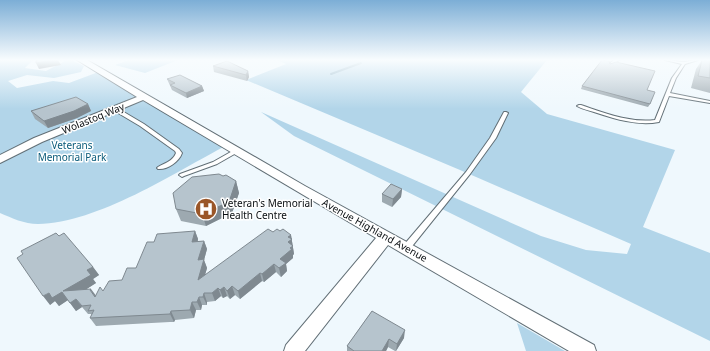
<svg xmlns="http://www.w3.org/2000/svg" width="710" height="351" viewBox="0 0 710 351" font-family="'Noto Sans',sans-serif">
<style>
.green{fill:#b2d5e9}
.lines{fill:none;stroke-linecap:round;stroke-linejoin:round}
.stream{stroke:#7aa4ba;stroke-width:2}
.service-casing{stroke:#626f76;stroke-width:2}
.minor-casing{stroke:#626f76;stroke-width:2}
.service{fill:#fff;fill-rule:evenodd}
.minor{fill:#fff;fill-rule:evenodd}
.wall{fill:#9da9b0}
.shaded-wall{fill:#7f8990}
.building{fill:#b6c4cd;stroke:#7f8990}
.labels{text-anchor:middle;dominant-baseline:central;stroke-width:3;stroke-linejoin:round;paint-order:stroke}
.street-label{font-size:10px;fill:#080d10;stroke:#fff}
.park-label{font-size:10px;fill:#095a79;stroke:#fff}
.poi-label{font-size:10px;fill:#080d10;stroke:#fff;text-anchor:start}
</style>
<rect width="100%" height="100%" fill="#eff8fd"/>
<path class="green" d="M2,60H33L25,68L46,71L67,60H71L84,66L81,72L54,78L27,75L8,81L17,88L53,81L69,83L101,71L227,145C174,173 98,223 38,224C24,224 12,218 0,213V61Z
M129,60H178L145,73L115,65Z
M277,60H547L521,92L547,114L675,150L643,227L710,253V341L294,136L261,112L541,236L586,250L627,254L631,244L460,170L246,80L286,64Z
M517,323L565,351H526Z"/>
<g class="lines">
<path class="stream" d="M331,74L361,63"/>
<g class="service-casing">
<path id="service" d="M614,60H619L611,66H609V64Z
M665,60C671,60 679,62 685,62C689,61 693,60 698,60L685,64L676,78L670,93L710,101V103L669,96L659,122C637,126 615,119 594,112C588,110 582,109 577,106L579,105H581C605,113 629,123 655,120L672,78L682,64Z
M113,108H117L144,124L179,149L182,153C179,162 167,170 158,169L157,168L158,167C165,163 173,161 176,153L175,151L140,126L113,110Z
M504,112H506L508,113L496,138L470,174L409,250L406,251L403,250L402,248L403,246L466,172L490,138Z
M236,149L238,150L239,151L238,152L217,164L184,176L182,177L179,175L180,174L213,162Z"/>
</g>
<g class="minor-casing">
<path id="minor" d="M77,60H87L305,186L594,345L596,351H569L388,245L305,351H284L286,345L376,238L143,100L42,142L0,163V155L34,138L137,97Z"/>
</g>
<use href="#service" class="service"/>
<use href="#minor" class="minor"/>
</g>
<path class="wall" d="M702,60H710V93L691,88L696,69Z
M610,64L650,104L648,107L581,89L582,86Z
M213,66L248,71L249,77L247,81L214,72Z
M167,79L202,86L204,91L187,98L172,90Z
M88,104L91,111L77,118L48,128L35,119L31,111Z
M223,176L236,181L239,193L232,213L206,226L181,221L176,209Z
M402,189L401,197L392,207L382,202V194Z
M195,231L198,239V241H204L207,249L204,260L207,268L205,275L273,232L280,231L291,235L294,254L293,255V258L286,264L287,271L281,277L276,272L264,282L262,281L240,299L235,295L230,299L227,296L223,298L221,296L215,301L207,302V305H202L201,310H196L194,318L175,320L174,322H170L96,326L90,318L92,315L91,314H88L82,307L76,311L68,300L59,306L55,301L50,305L59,236L93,267L99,275L93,279L96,283L86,289L96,296L122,280L136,268L154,242Z
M372,311L404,338L396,351H395L388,347L386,351H347V346Z"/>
<path class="shaded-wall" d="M51,60H58L61,65L39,69L36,63Z
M248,71L249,77L247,81L246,75Z
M202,86L204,91L187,98L186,93Z
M88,104L91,111L77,118L48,128L44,121Z
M236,181L239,193L232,213L206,226L202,214Z
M402,189L401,197L392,207L393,199Z
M195,231L198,239L195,250L192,242Z
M291,235L294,254L293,255V258L286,264L287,271L281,277L279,268L280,259L288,242V237Z
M204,241L207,249L204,260L207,268L201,289L198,280V260Z
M274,264L276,272L264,282L262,274Z
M93,267L99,275L93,279L96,283L70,300L63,291L87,270Z
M260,273L262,281L240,299L238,291Z
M232,286L235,295L230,299L227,291Z
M224,287L227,296L223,298L220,290Z
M218,288L221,296L215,301L212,293Z
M91,289L97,297L96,298L90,290Z
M62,292L68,300L59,306L55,301L50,305L43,296L49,293Z
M204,293L207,302V305L203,297Z
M199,297L202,305L201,310L197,302Z
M76,299L82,307L76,311L70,303Z
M192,302L196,310L194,318L190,310Z
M171,311L175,320L174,322L170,314Z
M405,330L404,338L396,351L397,344Z
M389,339L388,347L386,351H382Z"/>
<path class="building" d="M36,60H51L36,63Z
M602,60L609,61L610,64L616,62L655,71L647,90L655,92L650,104L582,86Z
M702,60H710V78L698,76Z
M227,61L248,71L246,75L213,66Z
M180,75L202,86L186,93L170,85L175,83L167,79Z
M76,97L88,104L74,111L44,121L31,111Z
M219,174L223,176L226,175L236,181L229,202L202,214L176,209L173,193L192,177Z
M391,184L402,189L393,199L382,194Z
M268,229L273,232L277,229L280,231L283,229L291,235L288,237L292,239L288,242L293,246L290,248L292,249L280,259L286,263L279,268L274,264L262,274L260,273L238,291L232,286L227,291L224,287L220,290L218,288L212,293H204L203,297H199L197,302H192L190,310L171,311L170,314L90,318L94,310L88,311L91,305L82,306L76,299L70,303L62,292L52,298L49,293L43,296L17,258L23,254L21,251L56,233L59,236L64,233L93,267L87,270L91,275L63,291L91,289L90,290L95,297L100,287L103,291L109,281L122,280L127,268H136L147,242H154L157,234L195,231L192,242L204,241L198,260L204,259L198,280Z
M372,311L405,330L397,344L389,339L382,351H354L347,346Z"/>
<linearGradient id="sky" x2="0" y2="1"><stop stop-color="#7caed6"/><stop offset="0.55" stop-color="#f8fcfe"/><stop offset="1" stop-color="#f8fcfe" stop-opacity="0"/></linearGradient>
<rect width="710" height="109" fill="url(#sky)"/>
<defs>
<g id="hospital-disc" transform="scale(1.15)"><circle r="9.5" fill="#9a5628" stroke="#fff"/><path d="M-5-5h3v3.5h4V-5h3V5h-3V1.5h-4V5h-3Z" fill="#fff"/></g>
</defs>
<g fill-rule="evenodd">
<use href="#hospital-disc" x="206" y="209"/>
</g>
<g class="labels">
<g class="street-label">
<text transform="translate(93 118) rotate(-22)">Wolastoq Way</text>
<text transform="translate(375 230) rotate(29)">Avenue Highland Avenue</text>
</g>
<g class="park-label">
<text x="72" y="145">Veterans<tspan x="72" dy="12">Memorial Park</tspan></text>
</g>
<g class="poi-label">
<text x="222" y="203">Veteran's Memorial<tspan x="222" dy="12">Health Centre</tspan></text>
</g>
</g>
</svg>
